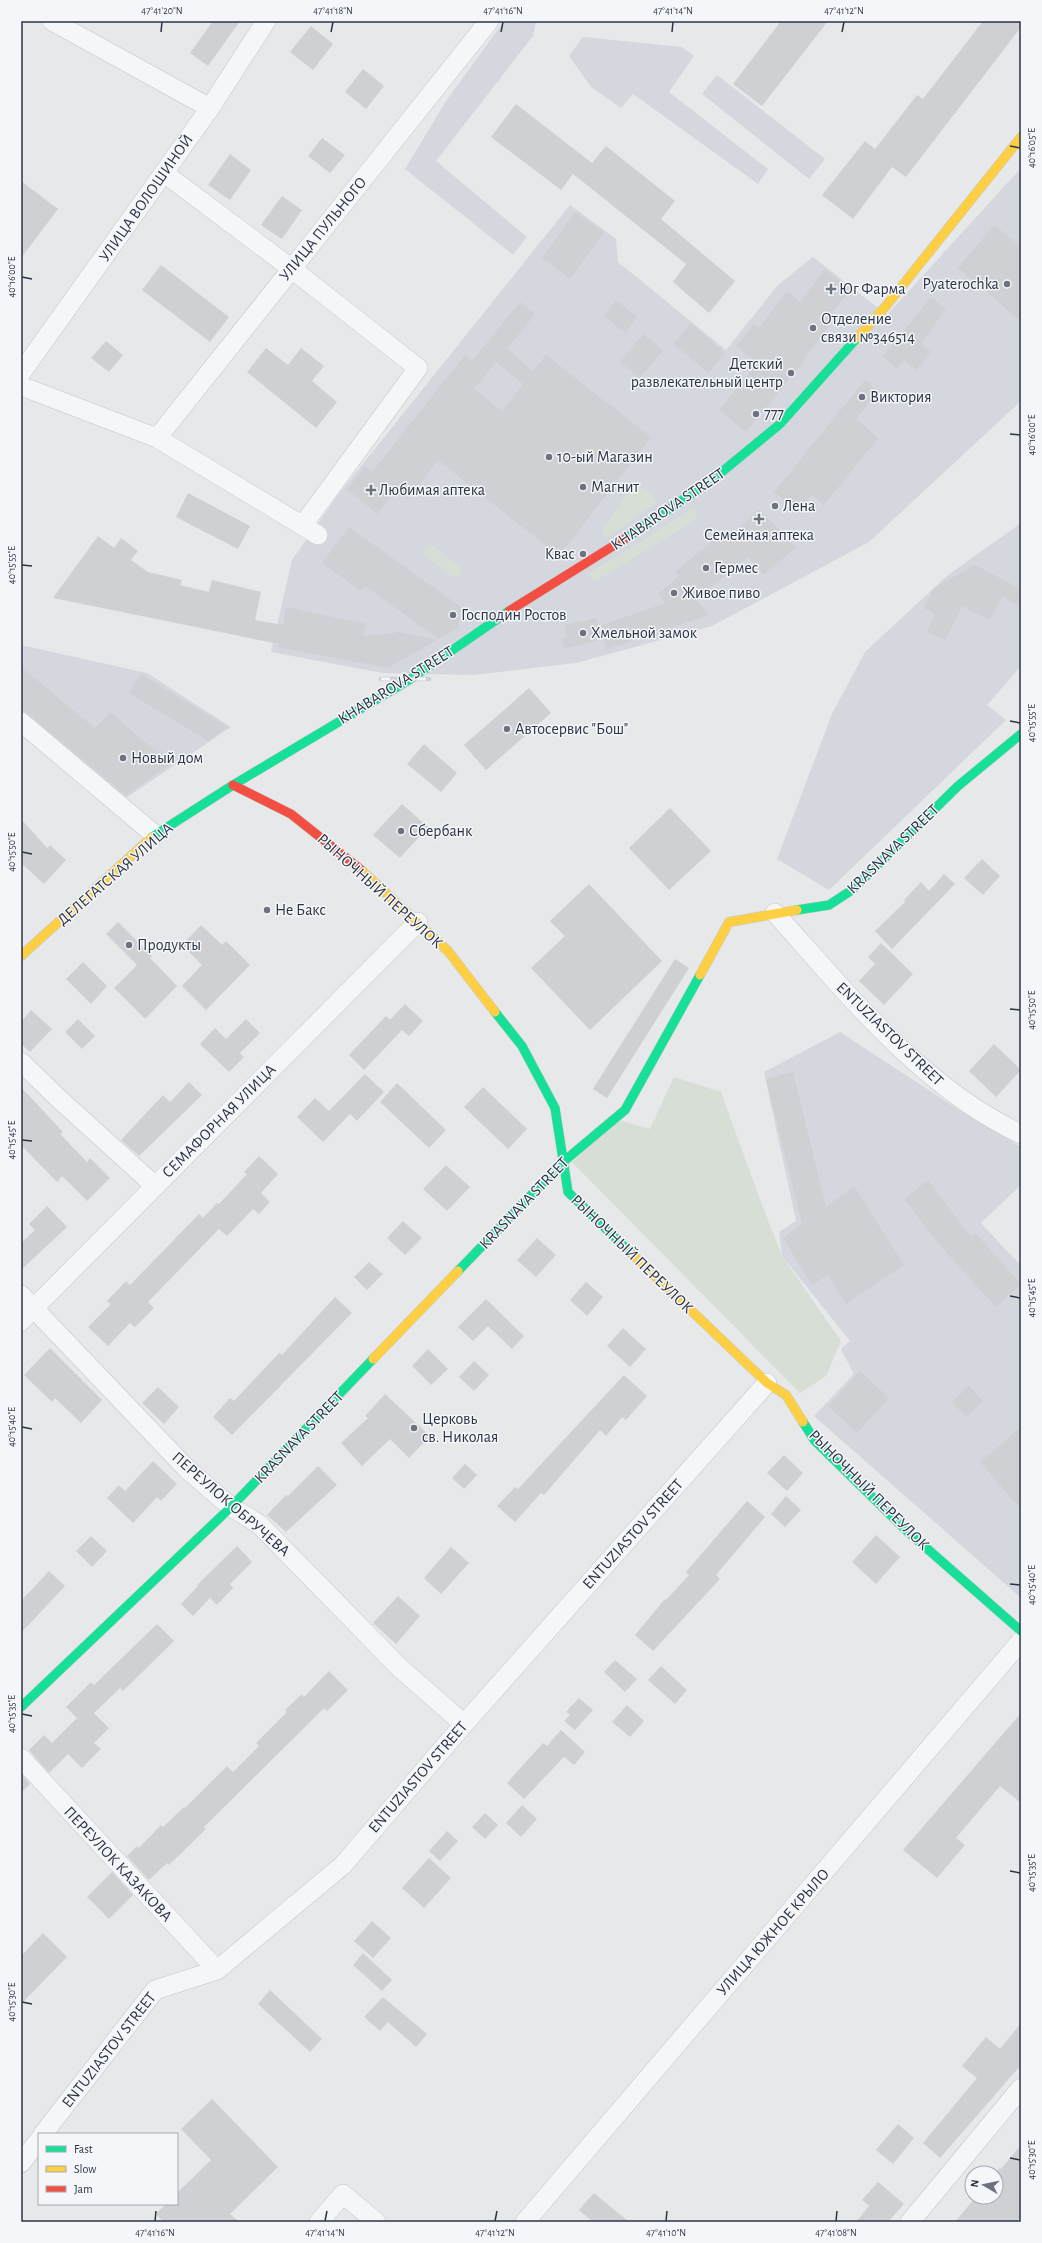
<svg xmlns="http://www.w3.org/2000/svg" width="1042" height="2243" viewBox="0 0 1042 2243" font-family="'Alegreya Sans',sans-serif">
<style>
.built{fill:#d4d7dd}
.green{fill:#d6ded6}
.building{fill:#ced0d3;fill-rule:evenodd}
.lines{fill:none;stroke-linecap:round;stroke-linejoin:round}
.street-casing{stroke:#c4c6c8;stroke-width:20}
.fast-casing{stroke:#c4c6c8;stroke-width:10}
.slow-casing{stroke:#c4c6c8;stroke-width:10}
.jam-casing{stroke:#c4c6c8;stroke-width:10}
.street{stroke:#f5f6f7;stroke-width:19}
.fast{stroke:#16e098;stroke-width:9}
.slow{stroke:#ffcf43;stroke-width:9}
.jam{stroke:#f24e42;stroke-width:9}
.rail-casing{stroke:#cecfd2;stroke-width:4.5}
.rail{stroke:#f4f6f9;stroke-width:3;stroke-dasharray:9;stroke-linecap:butt}
.ticks{fill:none;stroke:#2b3445;stroke-width:1.5}
.poi-dot{fill:#6c737f;stroke:#f4f6f9;stroke-width:1.5}
.labels{text-anchor:middle;dominant-baseline:central;stroke-width:3;stroke-linejoin:round;paint-order:stroke}
.street-label{font-size:16px;fill:#2b3445;stroke:#f4f6f9}
.poi-label{font-size:16px;fill:#2b3445;stroke:#f4f6f9;text-anchor:start}
.neatline{fill:none;stroke:#2b3445;stroke-width:1.5}
.ticks-label{font-size:10px;text-anchor:middle;fill:#2b3445}
</style>
<rect width="100%" height="100%" fill="#e6e8ea"/>
<path class="built" d="M504,21H536L533,36L436,161L527,237L513,255L405,169L446,101Z
M583,37L682,47L694,56L669,92L768,169L758,184L633,94L621,108L591,87L569,56Z
M717,75L825,159L809,179L702,94Z
M1021,168V401L869,542L712,626L576,663L473,675L383,673L271,652L292,560L338,495L570,205L616,239L618,262L726,350L778,285L813,257L887,315Z
M1021,523V666L987,705L1006,720L829,890L777,859L832,714L865,652L948,575Z
M21,645L147,673L231,727L126,798L21,710Z
M840,1032L956,1108L1021,1147V1185L981,1223L1021,1266V1598L814,1416L854,1374L841,1349L850,1341L782,1256L779,1232L796,1221L764,1072Z"/>
<path class="green" d="M636,486L647,490L657,502L607,538L603,537L601,533L630,489Z
M694,508L697,512L696,517L685,527L594,582L588,574Z
M431,544L459,566L461,574L453,578L426,557L423,551Z
M674,1077L721,1092L759,1197L782,1256L841,1341L826,1376L800,1393L572,1162L618,1120L650,1129Z"/>
<path class="building" d="M213,21H240L208,66L190,53Z
M781,21H828L762,106L733,84Z
M983,21H1021V27L906,177L892,167L853,219L822,195L865,141L875,149L917,95L923,99Z
M311,26L333,44L313,70L290,52Z
M363,69L384,86L366,109L345,92Z
M516,104L592,163L606,146L675,201L661,219L735,281L709,313L673,282L686,264L573,174L561,190L491,137Z
M322,138L345,155L330,173L308,156Z
M230,154L251,170L230,200L208,185Z
M21,181L58,209L21,258Z
M282,196L302,210L282,239L261,225Z
M575,212L604,232L570,279L542,258Z
M994,225L1021,247V321L958,268Z
M161,265L229,317L210,342L142,290Z
M825,269L851,289L826,321L830,325L801,363L802,364L746,432L719,410L757,363L736,346L754,324L759,328L787,291L800,302Z
M931,297L946,309L921,343L931,352L916,370L904,360L897,369L883,357Z
M616,300L637,317L625,333L604,316Z
M520,302L535,314L507,349L533,371L546,355L651,437L559,556L438,460L408,499L397,490L377,514L347,489L365,467L372,472L465,355L472,361ZM496,362L523,384L502,411L474,389Z
M691,323L725,353L708,373L674,344Z
M643,334L663,350L640,378L620,362Z
M106,341L123,355L109,372L91,358Z
M266,348L288,365L301,348L324,366L312,381L337,402L316,428L247,372Z
M865,380L878,391L856,419L878,438L824,505L812,495L798,512L774,492Z
M188,493L250,526L238,549L176,517Z
M759,509L796,547L764,575L748,557L696,599L709,615L670,628L628,637L630,642L607,649L604,639L564,649L561,639L567,637L564,625L597,618L599,626L666,603L658,594L679,576L675,572L716,538L720,542L735,532Z
M349,527L461,607L458,628L439,639L365,586L361,591L322,563Z
M98,536L114,548L121,538L138,551L131,560L148,572L182,580L180,585L209,592L212,580L261,592L255,620L283,625L286,607L366,624L363,636L395,633L396,631L437,640L388,668L278,647L279,644L53,598Z
M975,565L1021,589V606L1002,597L989,620L962,606L945,640L927,631L935,614L924,608L934,588Z
M21,667L95,728L110,712L171,764L126,795L21,708Z
M141,674L227,727L208,741L129,693Z
M529,688L551,713L486,770L464,745Z
M424,744L457,773L441,792L407,764Z
M402,804L428,827L400,858L373,835Z
M670,808L711,851L669,890L629,848Z
M21,819L47,848L50,845L66,860L44,884L21,863Z
M982,859L1000,876L983,895L964,878Z
M944,874L955,884L892,949L875,931L905,902L904,900L921,882L929,891Z
M589,884L662,961L590,1030L531,968L565,936L550,921Z
M118,922L152,956L150,958L177,986L145,1019L114,988L137,965L106,934Z
M201,925L222,945L226,941L250,965L206,1010L182,986L202,965L182,945Z
M881,943L913,974L884,1005L859,981L875,964L868,957Z
M675,959L689,968L607,1098L593,1089Z
M83,962L107,986L91,1004L66,979Z
M405,1004L423,1021L409,1036L402,1030L364,1070L349,1055L386,1016L390,1020Z
M31,1010L52,1029L30,1052L21,1044V1022Z
M78,1019L95,1036L82,1049L65,1032Z
M246,1019L260,1033L240,1053L244,1057L229,1072L200,1044L215,1028L226,1039Z
M994,1044L1021,1070L996,1097L969,1071Z
M793,1072L826,1207L854,1186L904,1265L846,1304L828,1275L812,1285L783,1238L802,1224L766,1079Z
M365,1074L384,1092L357,1121L350,1114L323,1142L297,1117L315,1098L329,1111Z
M189,1082L202,1095L139,1156L121,1140L163,1095L170,1102Z
M397,1083L446,1130L429,1148L380,1102Z
M21,1087L63,1132L60,1134L87,1162L90,1158L110,1178L87,1201L62,1176L57,1182L21,1145Z
M483,1087L527,1129L508,1149L464,1107Z
M259,1156L278,1174L261,1193L270,1202L259,1214L253,1209L227,1236L219,1229L148,1302L154,1308L135,1327L130,1323L108,1346L88,1327L111,1304L107,1301L126,1281L130,1285L199,1214L203,1218L217,1203L219,1204L247,1174L244,1172Z
M446,1165L470,1187L447,1211L423,1189Z
M928,1180L971,1237L975,1233L1021,1284L996,1307L943,1249L904,1199Z
M47,1206L67,1227L21,1270V1243L35,1230L29,1224Z
M403,1221L422,1238L405,1255L387,1238Z
M537,1238L556,1255L536,1277L517,1260Z
M369,1262L383,1274L367,1290L354,1277Z
M586,1282L603,1297L587,1316L570,1300Z
M335,1297L352,1313L232,1435L213,1417L230,1398L234,1401L279,1353L282,1355Z
M486,1299L524,1336L512,1349L488,1326L473,1341L458,1327Z
M623,1328L646,1349L630,1367L607,1346Z
M50,1348L102,1400L81,1423L55,1398L52,1402L24,1375Z
M428,1349L448,1369L431,1385L412,1366Z
M474,1361L489,1375L474,1391L459,1377Z
M860,1371L889,1398L857,1433L828,1406Z
M624,1375L647,1396L626,1420L622,1417L606,1436L600,1430L544,1495L541,1493L515,1522L497,1506L515,1487L518,1489Z
M969,1386L983,1401L966,1417L952,1402Z
M158,1387L179,1407L164,1424L142,1403Z
M385,1394L430,1436L409,1458L390,1439L362,1466L341,1443L368,1418L365,1416Z
M1021,1427V1509L980,1462Z
M784,1455L803,1473L787,1491L767,1473Z
M153,1461L177,1484L161,1501L157,1497L133,1523L107,1498L119,1485L125,1491Z
M465,1464L477,1475L464,1489L452,1478Z
M318,1466L337,1485L286,1532L267,1515L286,1495L288,1496Z
M786,1496L801,1510L785,1527L771,1514Z
M747,1501L765,1517L716,1575L720,1579L653,1651L635,1635L665,1599L666,1600L689,1575L686,1572Z
M876,1535L900,1557L876,1584L852,1562Z
M91,1536L107,1551L92,1567L76,1551Z
M237,1546L252,1562L230,1584L233,1588L217,1605L210,1598L193,1616L181,1604L198,1586L197,1585Z
M451,1547L469,1563L441,1594L424,1578Z
M49,1571L65,1586L21,1633V1601Z
M398,1596L420,1616L396,1644L373,1623Z
M157,1624L174,1641L123,1691L120,1688L94,1713L109,1728L94,1743L101,1749L82,1768L68,1754L49,1773L29,1750L44,1735L52,1743L77,1718L66,1707L91,1682L94,1685Z
M615,1660L637,1679L625,1692L604,1672Z
M661,1666L687,1690L675,1704L648,1680Z
M329,1671L348,1690L327,1711L324,1708L204,1827L206,1829L169,1865L167,1863L149,1880L127,1856L137,1846L139,1848L161,1825L163,1827L184,1807L185,1808L227,1766L233,1772L259,1746L256,1743L287,1712L285,1710L302,1694L304,1697Z
M579,1698L593,1710L575,1730L564,1721L570,1715L566,1712Z
M627,1705L644,1721L630,1737L612,1722Z
M1021,1713V1803L1000,1786L956,1838L965,1845L937,1878L903,1850Z
M561,1730L585,1752L574,1765L564,1757L524,1799L507,1783L543,1743L547,1746Z
M21,1774L30,1784L21,1793Z
M522,1805L537,1819L521,1837L506,1823Z
M485,1813L498,1825L485,1839L472,1827Z
M447,1831L458,1841L440,1861L429,1851Z
M429,1858L451,1878L424,1908L402,1888Z
M112,1872L133,1895L109,1919L87,1897Z
M372,1921L391,1938L373,1958L354,1941Z
M43,1933L67,1957L21,2004V1956Z
M363,1953L392,1980L382,1991L353,1965Z
M270,1990L322,2039L310,2052L258,2004Z
M383,1997L427,2034L416,2047L388,2022L380,2031L364,2017Z
M1021,2023V2065L940,2158L923,2143L977,2078L962,2066L986,2037L1000,2049Z
M212,2099L278,2167L230,2214L239,2222H164L156,2214L166,2204H177V2193L211,2160L181,2129Z
M898,2124L914,2138L893,2164L876,2150Z
M1021,2145V2216L1016,2222H955L976,2197H996L995,2173L1000,2168L1001,2169Z
M878,2182L904,2204L888,2222H856L869,2206L862,2200Z
M594,2193L629,2222H593L579,2210Z"/>
<g class="lines">
<g class="street-casing">
<path id="street" d="M52,21L210,108
M164,173L292,269L418,368L303,525
M21,373L210,108L266,21
M21,386L157,438L318,535
M157,438L489,21
M21,722L155,835
M775,913C847,993 922,1088 1021,1134
M21,1062L58,1098L154,1185
M21,1295L187,1469L231,1507L259,1524L400,1668L464,1724
M21,1321L418,922
M21,1758L217,1970
M43,2134L155,1990L217,1970L343,1865L464,1724L767,1383
M21,2163L39,2140
M319,2222L343,2194L376,2222
M525,2222L1021,1641
M910,2222L1021,2088"/>
</g>
<g class="fast-casing">
<path id="fast" d="M626,538L712,480L780,424L857,338
M152,837L233,785L409,680L509,611
M797,910L829,905L852,890L958,786L1021,734
M495,1012L522,1046L555,1108L568,1192L633,1255
M458,1271L563,1162L625,1110L700,975
M803,1422L815,1441L907,1531L1021,1631
M21,1707L231,1507L373,1359"/>
</g>
<g class="slow-casing">
<path id="slow" d="M857,338L886,306L1021,137
M360,869L448,951L495,1012
M21,956L152,837
M700,975L729,922L797,910
M633,1255L767,1383L786,1395L803,1422
M373,1359L458,1271"/>
</g>
<g class="jam-casing">
<path id="jam" d="M509,611L626,538
M233,785L291,814L360,869"/>
</g>
<use href="#street" class="street"/>
<use href="#fast" class="fast"/>
<use href="#slow" class="slow"/>
<use href="#jam" class="jam"/>
<g class="rail-casing">
<path id="rail" d="M381,679H429"/>
</g>
<use href="#rail" class="rail"/>
</g>
<path class="ticks" d="M161,32L162,22M331,32L333,22M501,32L503,22M672,32L673,22M842,32L844,22M1010,146L1020,148M22,277L32,279M1010,434L1020,435M22,565L32,566M1010,721L1020,723M22,852L32,854M1010,1009L1020,1010M22,1140L32,1141M1010,1296L1020,1298M22,1427L32,1429M1010,1584L1020,1585M22,1714L32,1716M1010,1871L1020,1873M22,2002L32,2004M1010,2158L1020,2160M155,2221L156,2211M325,2221L327,2211M495,2221L497,2211M666,2221L667,2211M836,2221L837,2211"/>
<g class="poi-dot">
<circle cx="1007" cy="284" r="4"/>
<path d="M829 283h4v4h4v4h-4v4h-4v-4h-4v-4h4z"/>
<circle cx="813" cy="328" r="4"/>
<circle cx="791" cy="373" r="4"/>
<circle cx="862" cy="397" r="4"/>
<circle cx="756" cy="414" r="4"/>
<circle cx="549" cy="457" r="4"/>
<circle cx="583" cy="487" r="4"/>
<path d="M369 484h4v4h4v4h-4v4h-4v-4h-4v-4h4z"/>
<circle cx="775" cy="506" r="4"/>
<path d="M757 513h4v4h4v4h-4v4h-4v-4h-4v-4h4z"/>
<circle cx="583" cy="554" r="4"/>
<circle cx="706" cy="568" r="4"/>
<circle cx="674" cy="593" r="4"/>
<circle cx="453" cy="615" r="4"/>
<circle cx="583" cy="633" r="4"/>
<circle cx="507" cy="729" r="4"/>
<circle cx="123" cy="758" r="4"/>
<circle cx="401" cy="831" r="4"/>
<circle cx="267" cy="910" r="4"/>
<circle cx="129" cy="945" r="4"/>
<circle cx="414" cy="1428" r="4"/>
</g>
<g class="labels">
<g class="street-label">
<text transform="translate(146 198) rotate(-55)">УЛИЦА ВОЛОШИНОЙ</text>
<text transform="translate(323 229) rotate(-51)">УЛИЦА ПУЛЬНОГО</text>
<text transform="translate(668 509) rotate(-34)">KHABAROVA STREET</text>
<text transform="translate(396 685) rotate(-32)">KHABAROVA STREET</text>
<text transform="translate(893 849) rotate(-44)">KRASNAYA STREET</text>
<text transform="translate(115 874) rotate(-41)">ДЕЛЕГАТСКАЯ УЛИЦА</text>
<text transform="translate(380 891) rotate(42)">РЫНОЧНЫЙ ПЕРЕУЛОК</text>
<text transform="translate(890 1034) rotate(44)">ENTUZIASTOV STREET</text>
<text transform="translate(219 1121) rotate(-45)">СЕМАФОРНАЯ УЛИЦА</text>
<text transform="translate(524 1203) rotate(-46)">KRASNAYA STREET</text>
<text transform="translate(632 1254) rotate(44)">РЫНОЧНЫЙ ПЕРЕУЛОК</text>
<text transform="translate(299 1437) rotate(-46)">KRASNAYA STREET</text>
<text transform="translate(869 1490) rotate(45)">РЫНОЧНЫЙ ПЕРЕУЛОК</text>
<text transform="translate(231 1504) rotate(41)">ПЕРЕУЛОК ОБРУЧЕВА</text>
<text transform="translate(633 1534) rotate(-48)">ENTUZIASTOV STREET</text>
<text transform="translate(418 1777) rotate(-49)">ENTUZIASTOV STREET</text>
<text transform="translate(118 1864) rotate(47)">ПЕРЕУЛОК КАЗАКОВА</text>
<text transform="translate(773 1932) rotate(-49)">УЛИЦА ЮЖНОЕ КРЫЛО</text>
<text transform="translate(109 2050) rotate(-52)">ENTUZIASTOV STREET</text>
</g>
<g class="poi-label">
<text x="999" y="284" text-anchor="end">Pyaterochka</text>
<text x="839" y="289">Юг Фарма</text>
<text x="821" y="319">Отделение<tspan x="821" dy="18">связи №346514</tspan></text>
<text x="783" y="364" text-anchor="end">Детский<tspan x="783" dy="18">развлекательный центр</tspan></text>
<text x="870" y="397">Виктория</text>
<text x="764" y="414">777</text>
<text x="557" y="457">10-ый Магазин</text>
<text x="591" y="487">Магнит</text>
<text x="379" y="490">Любимая аптека</text>
<text x="783" y="506">Лена</text>
<text x="759" y="535" text-anchor="middle">Семейная аптека</text>
<text x="575" y="554" text-anchor="end">Квас</text>
<text x="714" y="568">Гермес</text>
<text x="682" y="593">Живое пиво</text>
<text x="461" y="615">Господин Ростов</text>
<text x="591" y="633">Хмельной замок</text>
<text x="515" y="729">Автосервис "Бош"</text>
<text x="131" y="758">Новый дом</text>
<text x="409" y="831">Сбербанк</text>
<text x="275" y="910">Не Бакс</text>
<text x="137" y="945">Продукты</text>
<text x="422" y="1419">Церковь<tspan x="422" dy="18">св. Николая</tspan></text>
</g>
</g>
<rect width="1042" height="2243" fill="none" stroke="#f4f6f9" stroke-width="44"/>
<rect x="38" y="2133" width="140" height="72" fill="#f4f6f9" stroke="#a4a8b1"/>
<rect x="46" y="2146" width="20" height="6" fill="#16e098" stroke="#a4a8b1"/>
<text x="74" y="2153" font-size="12" fill="#2b3445">Fast</text>
<rect x="46" y="2166" width="20" height="6" fill="#ffcf43" stroke="#a4a8b1"/>
<text x="74" y="2173" font-size="12" fill="#2b3445">Slow</text>
<rect x="46" y="2186" width="20" height="6" fill="#f24e42" stroke="#a4a8b1"/>
<text x="74" y="2193" font-size="12" fill="#2b3445">Jam</text>
<g transform="translate(984 2185) rotate(279)"><circle r="19" fill="#f4f6f9" stroke="#a4a8b1"/>
<path d="M0-3L7 15L0 10L-7 15Z" fill="#6c737f"/>
<text y="-6" font-size="11" font-weight="bold" text-anchor="middle" fill="#2b3445">N</text>
</g>
<rect x="22" y="22" width="998" height="2199" class="neatline"/>
<g class="ticks-label">
<text x="162" y="14">47°41'20"N</text>
<text x="333" y="14">47°41'18"N</text>
<text x="503" y="14">47°41'16"N</text>
<text x="673" y="14">47°41'14"N</text>
<text x="844" y="14">47°41'12"N</text>
<text transform="translate(1031 148) rotate(-90)" y="4">40°16'05"E</text>
<text transform="translate(11 277) rotate(-90)" y="4">40°16'00"E</text>
<text transform="translate(1031 435) rotate(-90)" y="4">40°16'00"E</text>
<text transform="translate(11 565) rotate(-90)" y="4">40°15'55"E</text>
<text transform="translate(1031 723) rotate(-90)" y="4">40°15'55"E</text>
<text transform="translate(11 852) rotate(-90)" y="4">40°15'50"E</text>
<text transform="translate(1031 1010) rotate(-90)" y="4">40°15'50"E</text>
<text transform="translate(11 1140) rotate(-90)" y="4">40°15'45"E</text>
<text transform="translate(1031 1298) rotate(-90)" y="4">40°15'45"E</text>
<text transform="translate(11 1427) rotate(-90)" y="4">40°15'40"E</text>
<text transform="translate(1031 1585) rotate(-90)" y="4">40°15'40"E</text>
<text transform="translate(11 1714) rotate(-90)" y="4">40°15'35"E</text>
<text transform="translate(1031 1873) rotate(-90)" y="4">40°15'35"E</text>
<text transform="translate(11 2002) rotate(-90)" y="4">40°15'30"E</text>
<text transform="translate(1031 2160) rotate(-90)" y="4">40°15'30"E</text>
<text x="155" y="2236">47°41'16"N</text>
<text x="325" y="2236">47°41'14"N</text>
<text x="495" y="2236">47°41'12"N</text>
<text x="666" y="2236">47°41'10"N</text>
<text x="836" y="2236">47°41'08"N</text>
</g>
</svg>
